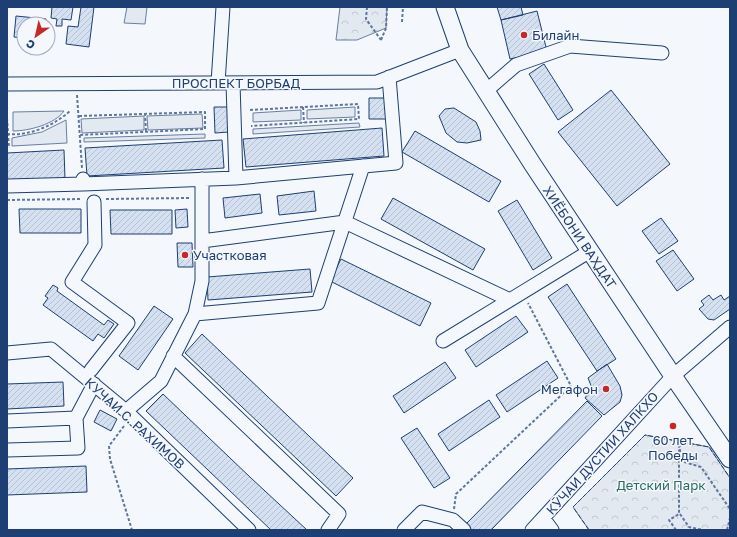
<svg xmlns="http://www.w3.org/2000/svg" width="737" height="537" viewBox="0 0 737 537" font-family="'Golos Text',sans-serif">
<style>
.grass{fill:#e3e9f0;stroke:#687fa3}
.park{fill:url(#park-crowns);stroke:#687fa3}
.building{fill:url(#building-hatch);stroke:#1d3f73}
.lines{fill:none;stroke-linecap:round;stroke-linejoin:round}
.minor-casing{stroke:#1d3f73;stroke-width:15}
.major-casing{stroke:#1d3f73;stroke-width:19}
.path{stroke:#5e769c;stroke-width:2;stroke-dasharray:3 2;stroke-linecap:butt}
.minor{stroke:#f4f7fb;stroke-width:13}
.major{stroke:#f4f7fb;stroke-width:17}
.fence{stroke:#1d3f73;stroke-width:1;stroke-dasharray:5 2;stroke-linecap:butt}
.poi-dot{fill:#c62828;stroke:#f4f7fb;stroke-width:1.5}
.labels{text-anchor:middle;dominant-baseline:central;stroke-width:3;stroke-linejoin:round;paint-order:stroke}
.poi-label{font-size:13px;fill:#1d3f73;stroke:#f4f7fb;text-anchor:start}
.street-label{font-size:13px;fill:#1d3f73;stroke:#f4f7fb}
.park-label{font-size:13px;fill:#2c6c60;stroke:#f4f7fb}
</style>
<defs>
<pattern id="park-crowns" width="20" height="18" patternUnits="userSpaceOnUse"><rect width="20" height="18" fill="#e3e9f0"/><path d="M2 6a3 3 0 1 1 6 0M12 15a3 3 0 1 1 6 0" fill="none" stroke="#c2c9d1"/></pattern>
<pattern id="building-hatch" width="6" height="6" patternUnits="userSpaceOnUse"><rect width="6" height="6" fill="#d5e0f0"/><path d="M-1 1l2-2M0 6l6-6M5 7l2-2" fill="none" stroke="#b6c1d1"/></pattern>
</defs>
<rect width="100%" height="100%" fill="#f4f7fb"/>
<path class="grass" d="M127,7H147L145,24L124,23Z
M355,107V117L307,119V110Z
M301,110V120L253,122V113Z
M64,111C55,124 29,131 13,131V112Z
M202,114L203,128L148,130L147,116Z
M144,116V130L82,133L81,119Z
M66,120L67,143L12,146V138L42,132Z
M359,123L360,127L253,134V129Z
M205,134V138L84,142V138Z"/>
<path class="park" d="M340,7H387L386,28L357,40H336Z
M645,435L709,447L730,478V530H589L573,507Z"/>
<path class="building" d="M52,7H73L71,20L62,19V26H56L57,19L51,18Z
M81,7H94L89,47L66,44L68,26L78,27Z
M497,7H521L523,15L501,20Z
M537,11L547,51L510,59L501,20Z
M16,16L46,19V24H24V38L14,37Z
M544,64L573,110L558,120L529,74Z
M611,90L670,164L617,206L558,132Z
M369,98H387L388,119H369Z
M214,107H228L229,132L215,133Z
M454,108L476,122L480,131L481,140L467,143L457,142L446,133L439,116L445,109Z
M382,128L384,156L246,167L243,139Z
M415,131L501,181L489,202L402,152Z
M222,140L224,168L87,176L85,148Z
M64,150L65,179L7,183V153Z
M314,191L316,211L279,215L277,196Z
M260,194L262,213L225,218L223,198Z
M393,198L485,249L473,270L381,219Z
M517,200L552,258L533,270L498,211Z
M19,209H81V233H20Z
M187,209L188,227L176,228L175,210Z
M110,210H172V234H111Z
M661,218L678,241L659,254L642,231Z
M177,243H192L193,267H178Z
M673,250L694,279L677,291L656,261Z
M341,259L431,303L420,326L330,281Z
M310,269L312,292L208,300L207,277Z
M567,284L616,359L597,371L548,297Z
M53,285L58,288L57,291L104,325L108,320L114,324L104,338L98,334L93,341L43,305L48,298L45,296Z
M709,295L713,300L721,295L724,300L730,296V309L714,320L708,319L699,309L704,305L701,301Z
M154,306L173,319L138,370L119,356Z
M516,316L528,332L476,367L465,350Z
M202,334L353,478L336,496L185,353Z
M547,361L558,378L507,412L496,395Z
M445,362L456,378L404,413L393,396Z
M607,364L620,386L622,395L620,402L604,415L585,398L592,388L588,378Z
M63,382L64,406L7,409V384Z
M163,394L251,478L307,530H271L146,411Z
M489,400L500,417L449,451L438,434Z
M587,401L602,416L491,530H472L466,524Z
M100,410L117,419L111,431L94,422Z
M417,428L450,478L434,488L401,438Z
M86,466L87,492L7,495V469Z"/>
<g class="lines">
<g class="minor-casing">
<path id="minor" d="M218,83L223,7
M233,83L236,178
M7,84L377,82L460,50
M486,91L516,65L570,46L662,53
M83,179V184L236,178L396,163L389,77
M7,186L83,184
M202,241L345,222L510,300
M195,314L318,303L363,166
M443,341L590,251
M7,353L51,349L126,411L249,530
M173,356L339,514L328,530
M91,370L128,323L72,282L95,245L94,202
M126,411L161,381L195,314L202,281V179
M7,421L76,418L94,384
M7,450L78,448L76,418
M543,518L552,530
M404,530L422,512L453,520L464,530
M532,530L673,376L730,327"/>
</g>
<g class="major-casing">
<path id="major" d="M445,7L460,50L533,165L673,376L730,459"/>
</g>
<path class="path" d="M367,7L366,19L381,40
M402,22L403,7
M381,40L386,28L387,7
M77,95L82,168
M303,107L304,123
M250,110L358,104L359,119L251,126
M145,113L146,132
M79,116L205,112V129L80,135
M7,118L9,148
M7,134C30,136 53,126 70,111
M106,199L190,198
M7,200L82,199
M124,426L109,446L110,459L132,530
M454,509L456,494L571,386L528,303
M680,514L689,527L703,530
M676,530L669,520L679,514V441L681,461L701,467L730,509
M727,530L730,518"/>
<use href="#minor" class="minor"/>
<use href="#major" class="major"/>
<path class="fence" d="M589,530L573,507L645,435L709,447L730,478"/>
</g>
<g class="poi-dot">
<circle cx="524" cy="35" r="4"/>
<circle cx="185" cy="255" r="4"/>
<circle cx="606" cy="389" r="4"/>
<circle cx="673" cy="426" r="4"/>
</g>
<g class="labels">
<g class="poi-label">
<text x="532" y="35">Билайн</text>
<text x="193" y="255">Участковая</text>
<text x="598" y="389" text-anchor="end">Мегафон</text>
<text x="673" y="440" text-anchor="middle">60 лет<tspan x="673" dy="15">Победы</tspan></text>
</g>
<g class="street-label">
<text x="236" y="83">ПРОСПЕКТ БОРБАД</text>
<text transform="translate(580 237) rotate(56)">ХИЁБОНИ ВАҲДАТ</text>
<text transform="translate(135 423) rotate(42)">КУЧАИ С. РАХИМОВ</text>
<text transform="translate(602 453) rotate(-48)">КӮЧАИ ДУСТИИ ХАЛКХО</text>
</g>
<g class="park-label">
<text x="661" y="485">Детский Парк</text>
</g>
</g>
<rect width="737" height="537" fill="none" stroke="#1d3f73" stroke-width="16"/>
<g transform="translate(36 36) rotate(214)"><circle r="19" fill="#f4f7fb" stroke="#9eadc5"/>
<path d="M0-3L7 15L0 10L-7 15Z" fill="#c62828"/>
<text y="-6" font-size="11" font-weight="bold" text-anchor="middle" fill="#1d3f73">С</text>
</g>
</svg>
